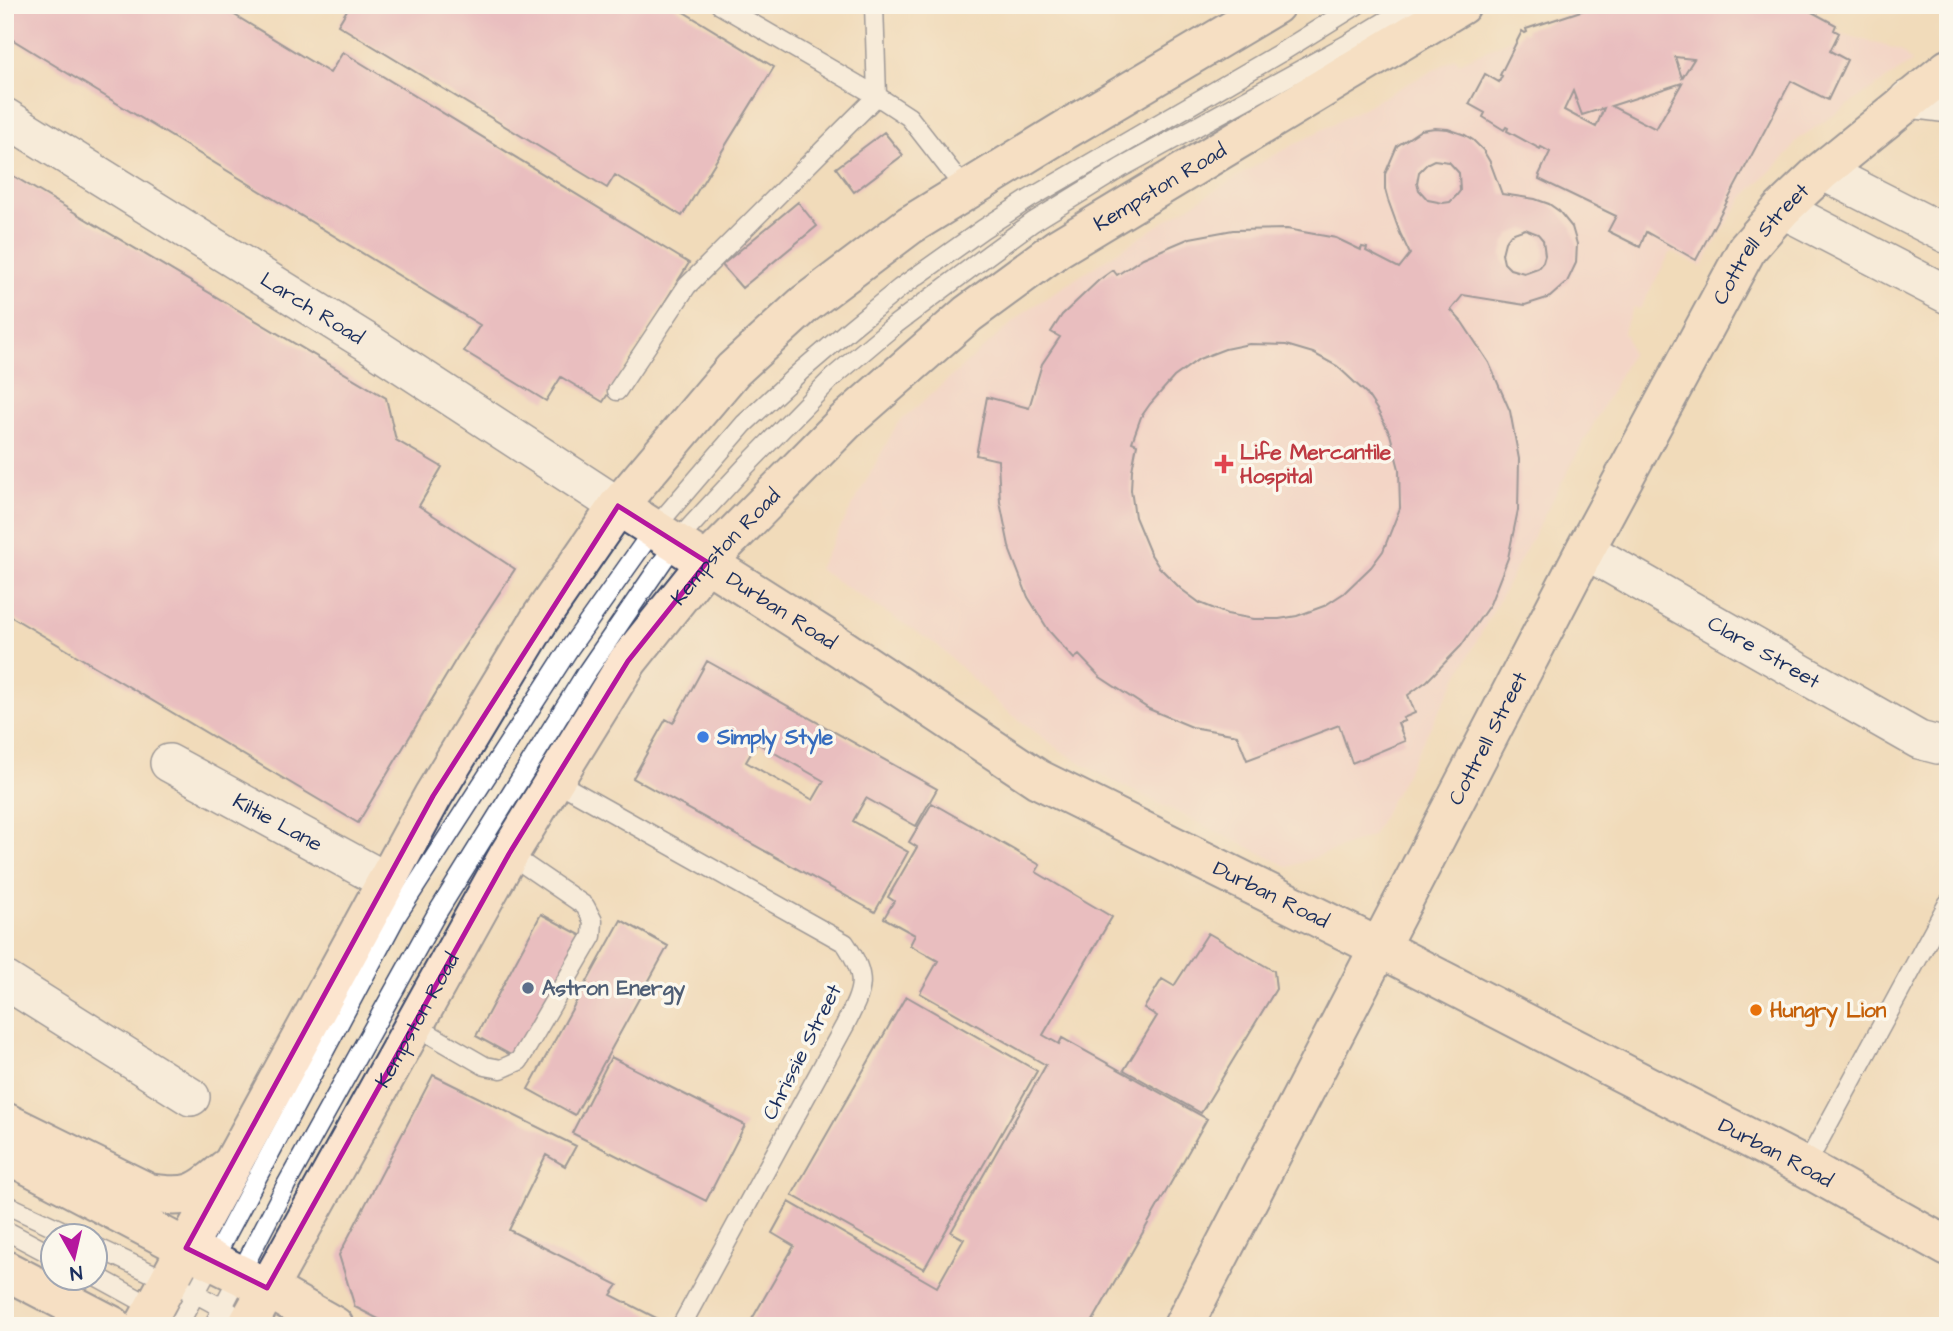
<svg xmlns="http://www.w3.org/2000/svg" width="1953" height="1331" viewBox="0 0 1953 1331" font-family="'Architects Daughter',sans-serif">
<style>
.built{fill:#f6cfd6}
.building{fill:#e19bc6;fill-rule:evenodd}
.lines{fill:none;stroke-linecap:round;stroke-linejoin:round}
.lane-casing{stroke:#3b496c;stroke-width:21}
.street-casing{stroke:#3b496c;stroke-width:40}
.secondary-casing{stroke:#3b496c;stroke-width:42}
.lane{stroke:#fff;stroke-width:18}
.street{stroke:#fff;stroke-width:37}
.secondary{stroke:#fce5cf;stroke-width:38}
.marked{fill:none;stroke:#b5179e;stroke-width:5;stroke-linejoin:round}
.health-dot{fill:#e0444e;stroke:#fbf7ec;stroke-width:2.5}
.shop-dot{fill:#3f7fe0;stroke:#fbf7ec;stroke-width:2.5}
.service-dot{fill:#5c6f8a;stroke:#fbf7ec;stroke-width:2.5}
.food-dot{fill:#e8710a;stroke:#fbf7ec;stroke-width:2.5}
.labels{text-anchor:middle;dominant-baseline:central;stroke-width:7;stroke-linejoin:round;paint-order:stroke}
.street-label{font-size:21px;fill:#1b2f5e;stroke:#fbf7ec}
.health-label{font-size:21px;font-weight:bold;fill:#be3a42;stroke:#fbf7ec;text-anchor:start}
.shop-label{font-size:21px;font-weight:bold;fill:#366cbe;stroke:#fbf7ec;text-anchor:start}
.service-label{font-size:21px;font-weight:bold;fill:#4e5e75;stroke:#fbf7ec;text-anchor:start}
.food-label{font-size:21px;font-weight:bold;fill:#c56008;stroke:#fbf7ec;text-anchor:start}
</style>
<rect width="100%" height="100%" fill="#fbf7ec"/>
<filter id="ink" filterUnits="userSpaceOnUse"><feTurbulence type="fractalNoise" baseFrequency=".0143" numOctaves="2"/><feDisplacementMap in="SourceGraphic" scale="14" xChannelSelector="R" yChannelSelector="G"/><feConvolveMatrix kernelMatrix="1 2 1 2 8 2 1 2 1" color-interpolation-filters="sRGB"/></filter>
<filter id="wash" filterUnits="userSpaceOnUse"><feTurbulence type="fractalNoise" baseFrequency=".00686" numOctaves="4" result="noise"/><feDisplacementMap in="SourceGraphic" scale="28" xChannelSelector="R" yChannelSelector="G"/><feGaussianBlur stdDeviation="1.57" result="paint"/><feColorMatrix in="noise" values="0 0 0 0 0 0 0 0 0 0 0 0 0 0 0 0 0 1.4 0 .05"/><feComposite in="paint" operator="in"/></filter>
<g filter="url(#wash)">
<rect width="100%" height="100%" fill="#f1dbba"/>
<path class="built" d="M1599,5L1797,7L1799,5L1836,25L1834,30L1839,33L1900,50L1912,62L1797,140L1790,152L1744,197L1719,236L1702,267L1671,251L1640,309L1634,307L1624,328L1623,334L1626,335L1631,354L1372,836L1289,867L1111,780L1061,751L1003,708L937,645L818,569L897,424L1026,311L1168,219L1267,159L1456,58L1459,63L1521,34L1522,31L1527,32L1526,29Z"/>
<g id="blocks">
<path class="building" d="M5,5H218L330,73L343,52L689,263L603,402L561,377L546,401L464,351L480,325L5,35Z
M350,5H672L774,67L682,216L615,175L607,188L338,25Z
M1599,5H1792L1797,7L1799,5L1836,25L1834,30L1839,33L1830,51L1847,60L1828,100L1791,81L1696,260L1646,232L1640,247L1608,231L1616,216L1539,179L1540,176L1539,175L1550,152L1541,147L1540,149L1507,131L1508,128L1506,127L1504,130L1483,117L1485,113L1469,104L1485,74L1499,82L1502,76L1500,75L1522,31L1525,33L1527,32L1526,29ZM1675,57L1694,59L1682,78ZM1682,83L1656,129L1611,106ZM1573,91L1582,115L1604,108L1596,127L1564,110Z
M1435,128L1448,129L1465,135L1473,140L1483,150L1490,162L1502,194L1535,199L1549,204L1559,211L1572,227L1577,244L1576,263L1567,282L1550,297L1525,305L1463,295L1451,310L1462,322L1489,363L1510,411L1519,459L1518,510L1508,558L1490,604L1461,646L1427,681L1408,695L1415,713L1403,718L1405,721L1398,723L1405,741L1352,763L1339,725L1247,760L1237,735L1192,727L1149,709L1100,677L1079,655L1074,659L1049,631L1028,597L1010,551L1000,502L998,460L976,455L987,397L1029,408L1042,364L1060,337L1051,332L1062,315L1099,280L1113,270L1117,275L1143,258L1190,238L1233,230L1287,229L1336,238L1361,250L1362,247L1367,248L1366,251L1399,268L1410,254L1400,233L1388,200L1385,189V174L1397,146L1421,130ZM1434,160L1449,162L1459,173L1460,191L1456,196L1450,202L1443,203L1428,200L1419,190L1417,183L1419,172L1428,163ZM1525,229L1538,234L1543,240L1545,255L1543,262L1538,268L1524,273L1510,269L1504,263L1502,254L1505,242L1511,234ZM1249,344L1286,345L1313,353L1337,366L1366,393L1378,411L1390,434L1399,469L1400,508L1383,551L1371,567L1344,593L1324,606L1297,616L1279,619H1254L1227,614L1200,603L1181,589L1159,567L1150,553L1135,517L1131,490L1132,470L1137,444L1132,442L1141,417L1150,404L1174,377L1199,359L1225,349Z
M884,132L903,155L854,192L836,168Z
M5,171L386,398L396,440L442,467L419,506L515,569L458,656L358,823L5,613Z
M798,202L817,226L742,288L722,265Z
M707,661L937,789L916,826L866,798L853,821L908,852L875,912L633,778L666,719L673,723ZM757,743L824,781L813,800L746,762Z
M932,803L1040,865L1036,872L1112,917L1043,1035L1059,1044L1062,1038L1207,1119L1090,1326H748L794,1246L772,1233L789,1202L937,1287L964,1239L951,1232L1046,1065L920,993L938,961L910,945L915,935L884,918L894,901L888,897L917,847L909,842Z
M541,914L582,936L516,1058L476,1036Z
M621,920L668,946L575,1115L528,1089Z
M1208,933L1274,971L1276,989L1201,1113L1124,1070L1157,1016L1144,1008L1162,979L1174,986Z
M906,996L1037,1071L924,1269L792,1195Z
M611,1057L745,1125L706,1201L572,1133Z
M433,1075L576,1146L565,1166L546,1155L509,1230L618,1285L611,1295L672,1326H392L355,1307L339,1255Z"/>
</g>
</g>
<g filter="url(#ink)">
<use href="#blocks" fill-opacity="0" stroke="#3b496c" stroke-width="2"/>
<g class="lines">
<g class="lane-casing">
<path id="lane" d="M874,5L877,96L909,117L966,190
M617,391L687,286L877,96L720,5
M554,780L845,943C869,979 863,989 845,1025L681,1326
M414,1025L485,1066L501,1069L519,1061L592,936L593,921L585,906L509,854
M1805,1167L1948,903
M5,1204L74,1236
M5,1230L52,1255
M94,1246L196,1294L230,1312
M94,1275L158,1310
M178,1326L397,915L569,649L654,529L744,424L801,371L850,329L900,288L983,229L1029,199L1280,53L1357,5
M213,1326L286,1185L437,913L586,673L676,542L747,465L832,378L896,324L988,255L1033,222L1121,168L1346,45L1412,5"/>
</g>
<g class="street-casing">
<g id="street">
<path d="M1908,99L1948,104"/>
<path id="s1" d="M5,117L367,342L618,506"/>
<path d="M1822,171L1948,235"/>
<path d="M1782,209L1948,295"/>
<path id="s2" d="M1585,550L1919,740L1938,745H1948"/>
<path id="s3" d="M169,763L386,881"/>
<path d="M5,980L191,1097"/>
</g>
</g>
<g class="secondary-casing">
<g id="secondary">
<path id="s4" d="M618,506L841,648L1038,779L1378,947L1805,1167L1948,1247"/>
<path d="M5,1122L149,1193C188,1199 197,1195 226,1169"/>
<path d="M5,1153L186,1248L267,1288L334,1326"/>
<path d="M5,1270L113,1326"/>
<path d="M144,1326L433,796L540,619L618,506L733,370L805,304L910,225L1065,130L1275,5"/>
<path id="s5" d="M247,1326L509,854L628,661L707,562L845,422L968,314L1058,248L1461,5"/>
<path id="s6" d="M1183,1326L1585,550L1747,249L1782,209L1822,171L1948,69"/>
</g>
</g>
<use href="#lane" class="lane"/>
<use href="#street" class="street"/>
<use href="#secondary" class="secondary"/>
</g>
</g>
<path d="M0 0H1953V1331H0ZM618,506L707,562L628,661L509,854L267,1288L186,1248L433,796Z" fill="#f1dbba" fill-opacity=".55" fill-rule="evenodd"/>
<path class="marked" d="M618,506L707,562L628,661L509,854L267,1288L186,1248L433,796Z"/>
<path class="health-dot" d="M1220.5 453.5h7v7h7v7h-7v7h-7v-7h-7v-7h7z"/>
<circle class="shop-dot" cx="703" cy="737" r="7"/>
<circle class="service-dot" cx="528" cy="988" r="7"/>
<circle class="food-dot" cx="1756" cy="1010" r="7"/>
<g class="labels">
<g class="street-label">
<text stroke="none"><textPath href="#s5" startOffset="1484">Kempston Road</textPath></text>
<text stroke="none"><textPath href="#s6" startOffset="1228">Cottrell Street</textPath></text>
<text stroke="none"><textPath href="#s1" startOffset="362">Larch Road</textPath></text>
<text stroke="none"><textPath href="#s5" startOffset="917">Kempston Road</textPath></text>
<text stroke="none"><textPath href="#s4" startOffset="194">Durban Road</textPath></text>
<text stroke="none"><textPath href="#s2" startOffset="206">Clare Street</textPath></text>
<text stroke="none"><textPath href="#s6" startOffset="662">Cottrell Street</textPath></text>
<text stroke="none"><textPath href="#s3" startOffset="124">Kiltie Lane</textPath></text>
<text stroke="none"><textPath href="#s4" startOffset="761">Durban Road</textPath></text>
<text stroke="none"><textPath href="#s5" startOffset="350">Kempston Road</textPath></text>
<text transform="translate(802 1052) rotate(-63)">Chrissie Street</text>
<text stroke="none"><textPath href="#s4" startOffset="1328">Durban Road</textPath></text>
</g>
<g class="health-label">
<text x="1240" y="452">Life Mercantile<tspan x="1240" dy="24">Hospital</tspan></text>
</g>
<g class="shop-label">
<text x="717" y="737">Simply Style</text>
</g>
<g class="service-label">
<text x="542" y="988">Astron Energy</text>
</g>
<g class="food-label">
<text x="1770" y="1010">Hungry Lion</text>
</g>
</g>
<rect width="1953" height="1331" fill="none" stroke="#fbf7ec" stroke-width="28"/>
<g transform="translate(74 1257) rotate(172)"><circle r="33" fill="#fbf7ec" stroke="#a1a7b3" stroke-width="2"/>
<path d="M0-5L12 26L0 18L-12 26Z" fill="#b5179e"/>
<text y="-10" font-size="19" font-weight="bold" text-anchor="middle" fill="#1b2f5e">N</text>
</g>
</svg>
